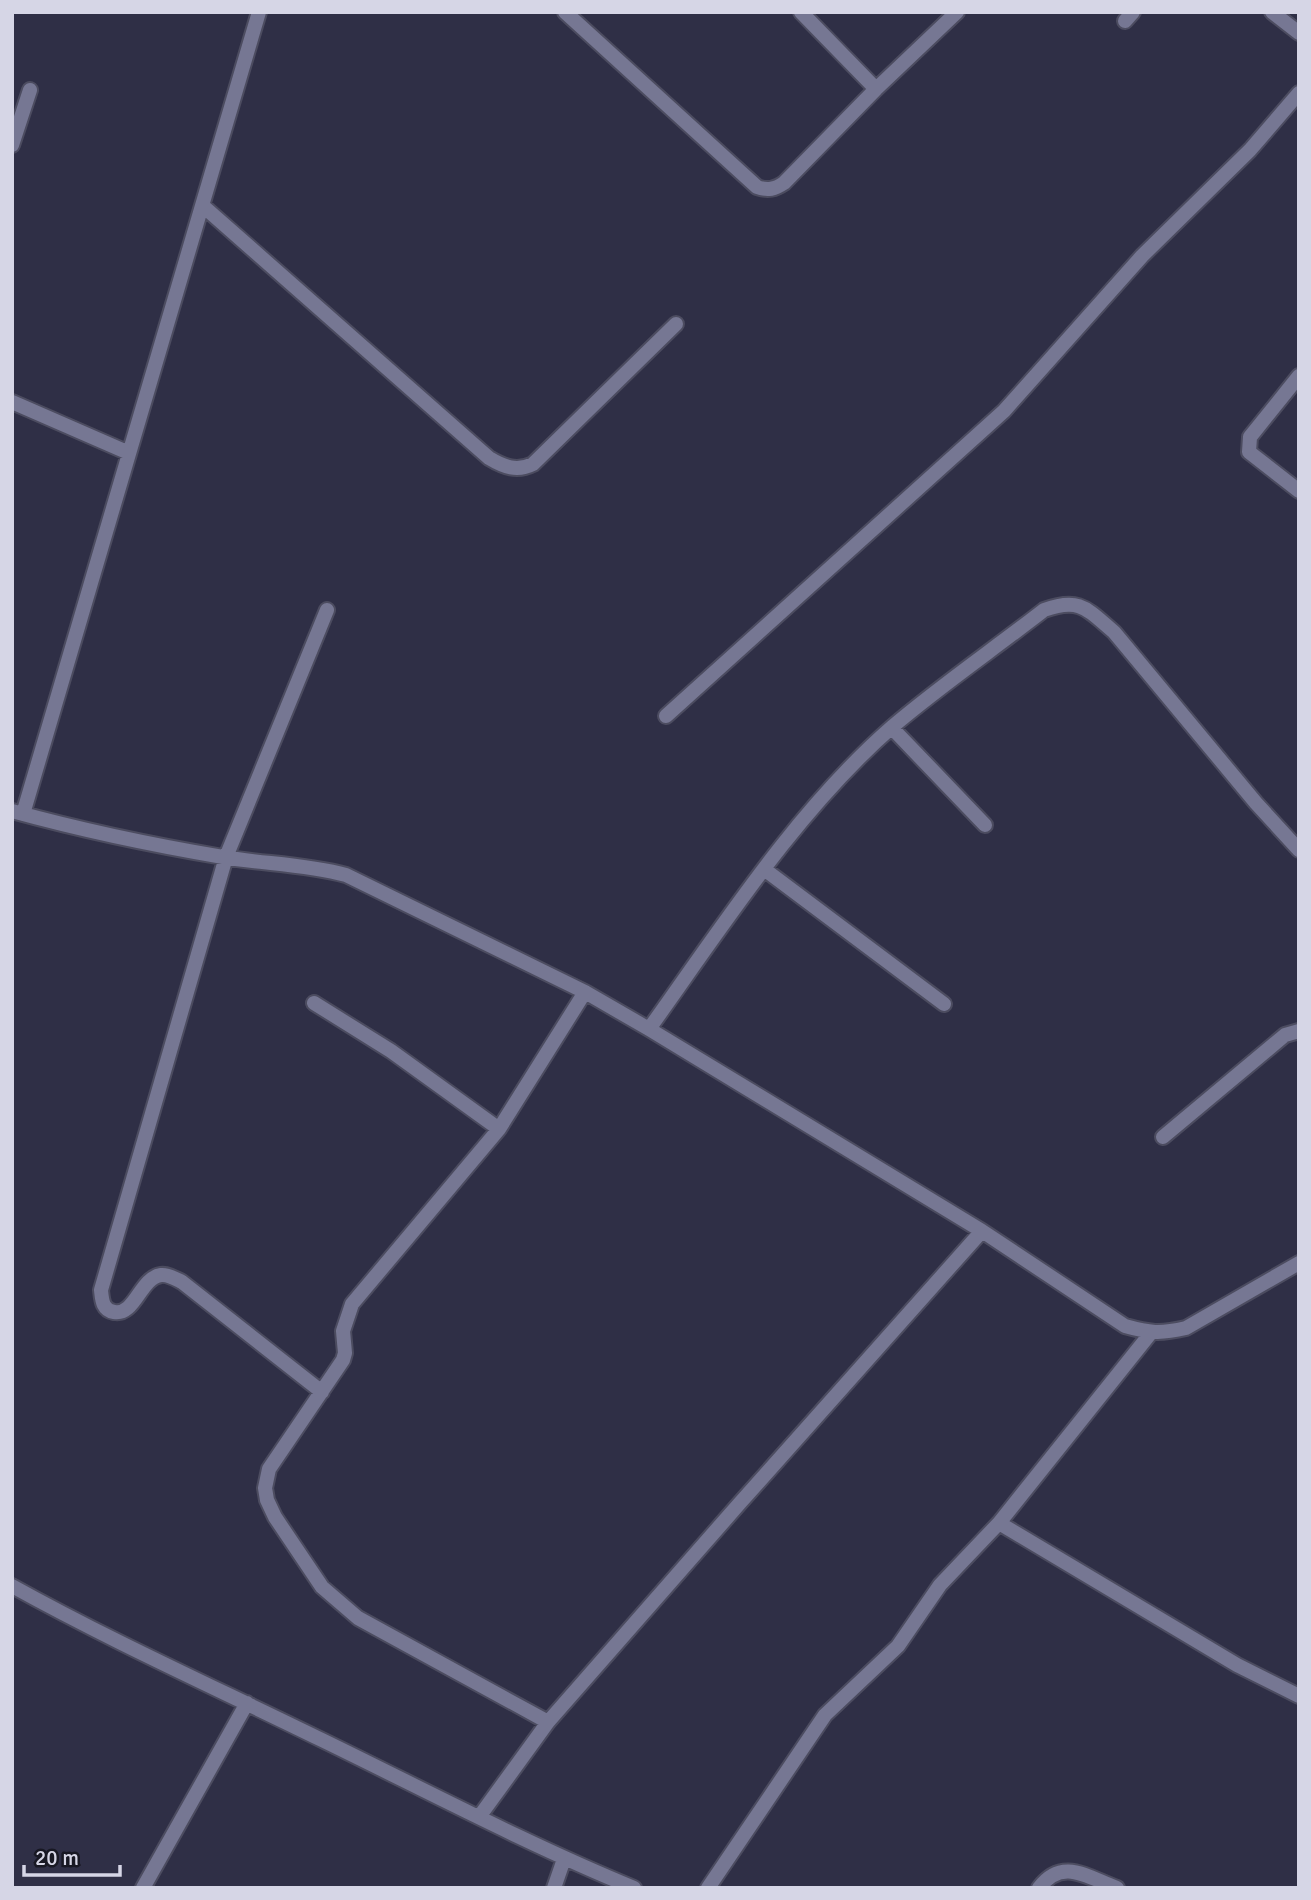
<svg xmlns="http://www.w3.org/2000/svg" width="1311" height="1900" viewBox="0 0 1311 1900" font-family="Signika,sans-serif">
<style>
.lines{fill:none;stroke-linecap:round;stroke-linejoin:round}
.minor-casing{stroke:#4c4c60;stroke-width:18}
.minor{stroke:#767793;stroke-width:14}
</style>
<rect width="100%" height="100%" fill="#2f2f46"/>
<g class="lines">
<g class="minor-casing">
<path id="minor" d="M565,12L757,187C768,191 775,189 784,183L876,89L957,12
M801,12L876,89
M1272,12L1299,33
M1125,21L1133,12
M12,145L30,90
M203,206L489,458C504,467 517,472 533,464L676,324
M1299,376L1250,437L1249,452L1299,491
M12,402L129,453
M666,716L1004,411L1142,256L1250,150L1299,93
M892,728L985,825
M12,811C81,830 152,845 223,857C264,864 305,864 346,875L585,992L649,1029L982,1231L1125,1326C1150,1333 1160,1334 1186,1328L1299,1263
M23,814L259,12
M764,869L944,1004
M314,1003L391,1051L499,1129
M649,1029C722,927 797,810 892,727C940,686 994,649 1044,610C1080,597 1087,609 1114,632L1256,803L1299,850
M1163,1137L1285,1035L1299,1031
M322,1392L182,1282C176,1279 168,1274 161,1275C140,1278 135,1316 114,1312C102,1310 102,1299 101,1290L226,857L327,610
M999,1523L1237,1665L1299,1696
M12,1586C113,1642 218,1689 322,1740C425,1790 527,1844 634,1888
M548,1722L358,1618L322,1587L275,1517L267,1500L265,1488L269,1469L343,1360L345,1353L343,1331L352,1304L499,1129L585,992
M479,1817L548,1722L739,1504L982,1231
M143,1888L247,1703
M554,1888L564,1859
M708,1888L825,1715L898,1646L940,1585L999,1523L1150,1334
M1039,1888C1062,1857 1087,1877 1117,1888"/>
</g>
<use href="#minor" class="minor"/>
</g>
<rect width="1311" height="1900" fill="none" stroke="#d6d6e6" stroke-width="28"/>
<path d="M24 1865v10h96v-10" fill="none" stroke="#d6d6e6" stroke-width="3.5"/>
<text x="35" y="1865" font-size="21" fill="#d6d6e6" stroke="#181823" stroke-width="5" paint-order="stroke">20 m</text>
</svg>
